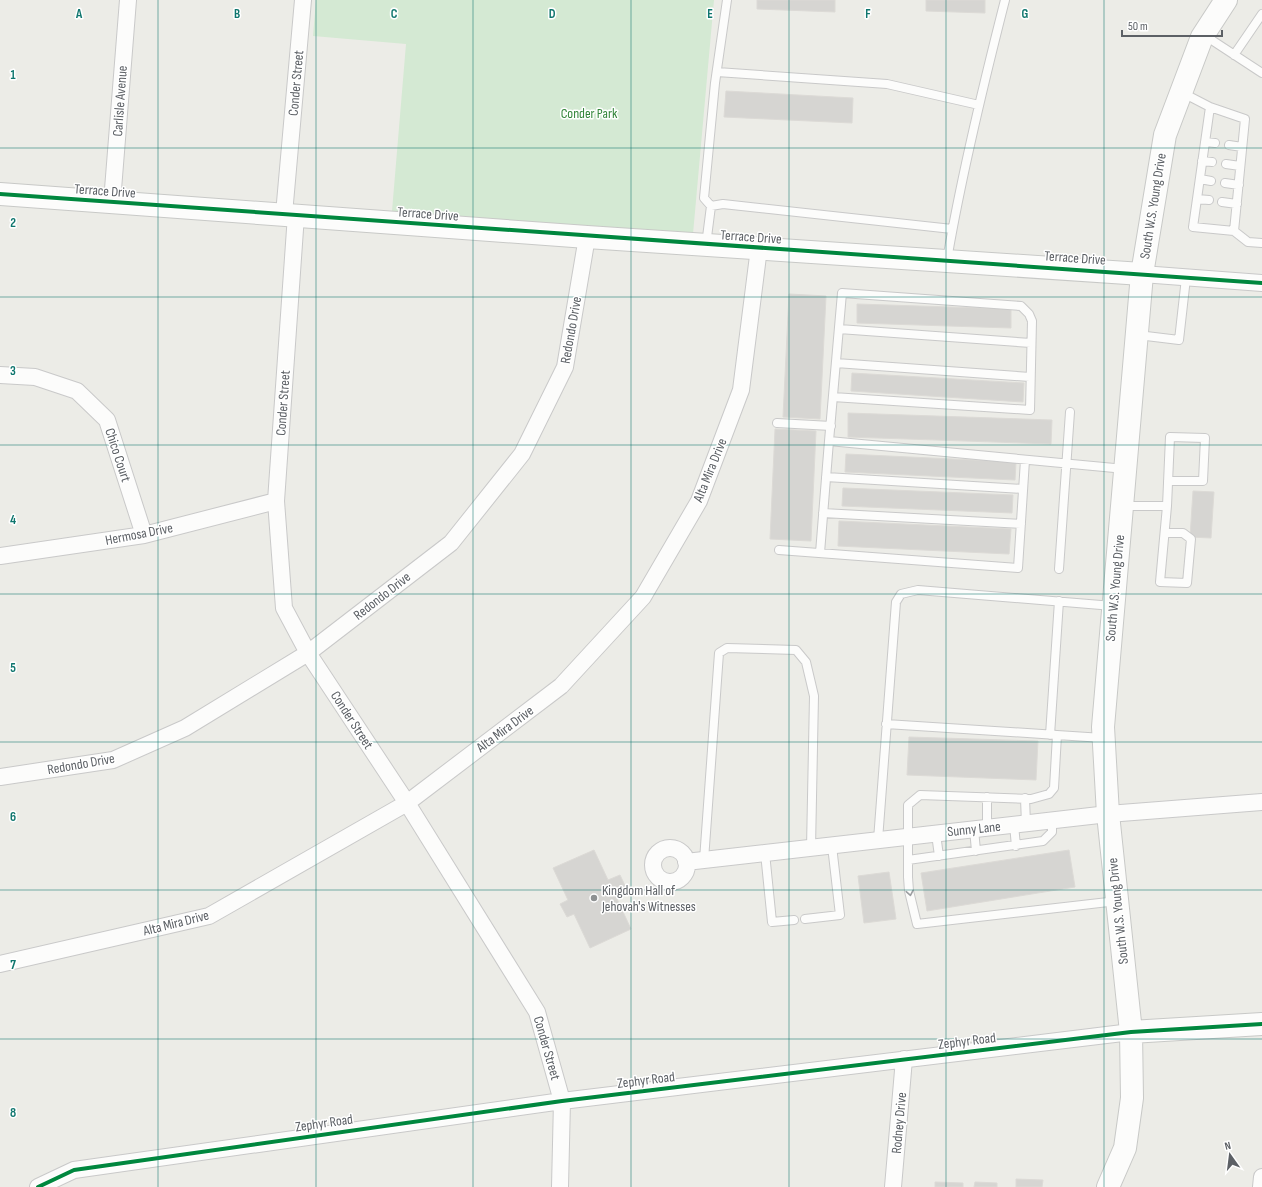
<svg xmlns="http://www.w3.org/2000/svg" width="1262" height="1187" viewBox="0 0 1262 1187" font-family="'Sofia Sans Condensed',sans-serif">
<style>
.green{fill:#d4e9d3}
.building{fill:#d6d5d2;stroke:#dcdad6}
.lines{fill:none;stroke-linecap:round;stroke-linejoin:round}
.lane-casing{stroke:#c9c9c9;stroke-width:10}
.street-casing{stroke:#c9c9c9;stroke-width:18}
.secondary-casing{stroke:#c8c9c7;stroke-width:24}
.lane{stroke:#fcfcfb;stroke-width:8}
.street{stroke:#fcfcfb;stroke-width:16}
.secondary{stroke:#fcfcfb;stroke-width:22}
.cycleway-casing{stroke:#fff;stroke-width:6}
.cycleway{stroke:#00873e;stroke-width:4}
.oneway{stroke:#9c9ea1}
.grid{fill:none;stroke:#0f766e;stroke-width:1;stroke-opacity:0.55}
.poi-dot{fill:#8e9192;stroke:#fff;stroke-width:1.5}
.labels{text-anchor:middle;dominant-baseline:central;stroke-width:3;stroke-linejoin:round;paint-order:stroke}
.street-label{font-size:14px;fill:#5c6065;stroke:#fff}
.park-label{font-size:14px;fill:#33853a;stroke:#fff}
.poi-label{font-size:14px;fill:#5c6065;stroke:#fff;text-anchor:start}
.grid-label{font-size:13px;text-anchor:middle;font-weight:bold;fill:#0f766e;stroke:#fff;stroke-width:3;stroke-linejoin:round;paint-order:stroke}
</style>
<rect width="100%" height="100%" fill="#ecece7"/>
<path class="green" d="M316,0H714L693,234L392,211L406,44L313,36Z"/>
<path class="building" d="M757,0H835V12L757,9Z
M926,0H985V13L926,11Z
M726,91L853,98L852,123L724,117Z
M789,294L826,296L820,419L783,417Z
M857,304L1011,309V328L857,323Z
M852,373L1024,383L1023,402L851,391Z
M848,413L1052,420L1051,444L848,437Z
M775,429L816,431L811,541L770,539Z
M846,454L1016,462L1015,480L845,472Z
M843,488L1013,495L1012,513L842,506Z
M1193,491L1214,492L1211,538L1190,537Z
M839,521L1011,529L1009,554L838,546Z
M909,737L1038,741L1036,780L907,775Z
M594,850L608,880L620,875L629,894L617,899L631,929L590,948L574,914L567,917L560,904L568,900L553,868Z
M1069,850L1075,887L927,911L921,873Z
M889,872L896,919L864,923L858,876Z
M1016,1179L1043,1180L1042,1187H1016Z
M935,1182L963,1183V1187H935Z
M975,1182L997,1183V1187H974Z"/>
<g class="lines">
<g class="lane-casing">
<path id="lane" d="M1204,35L1262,73
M1234,55L1262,14
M717,72L887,84L979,105
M1181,92L1210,107L1193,227L1234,231L1248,242L1262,243
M1210,107L1245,119L1234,231
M1205,142L1215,143
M1229,145L1242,147
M1202,161L1212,162
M1226,164L1240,166
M1200,179L1211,181
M1225,183L1239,185
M1197,199L1209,200
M1222,202L1237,204
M711,206L723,204L952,229
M706,245L711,206L704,198L715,83L727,0
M947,260C962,172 983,86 1005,0
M839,329L1031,343
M1138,335L1179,340L1186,278
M836,363L1030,377
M833,397L1030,410L1032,321L1029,314L1021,306L842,293L829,441L1125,469
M777,423L831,426
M826,477L1023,489
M1123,506H1167L1160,582L1187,583L1191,539L1183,533H1165
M1167,506L1170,437L1205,438L1203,481H1168
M823,513L1021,524
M779,550L1018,568L1025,460
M820,553L829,441
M1059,569L1070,412
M886,724L1057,735
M1050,735L1059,601
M1103,738L1057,735L1054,788L1049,794L1031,799L920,795L908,805V877L909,891L917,924L1117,901
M987,797V828
M1025,798L1026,824
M1014,825L1016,846
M974,829L976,851
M936,834L939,856
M878,840L896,602L901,594L918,590L1113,606
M765,853L772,922L794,920
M704,860L719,653L727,648L796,650L806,662L814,696L811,848
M908,860L1043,841L1052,832V821
M805,919L840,915L832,846"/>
</g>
<g class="street-casing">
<path id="street" d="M112,202L128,0
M284,214L303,0
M296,215L276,501L284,608L308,653L407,803L537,1012L562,1101L560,1187
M1142,274L1262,283
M0,375L35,377L77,391L107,420L144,535
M0,556L144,535L276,501
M0,777L113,760L185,728L308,653L451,543L522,454L565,367L587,237
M653 865a17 17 0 1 1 34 0a17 17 0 1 1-34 0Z
M686,862L1108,814L1262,802
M0,964L209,916L407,803L561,686L643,597L699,501L741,390L759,248
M38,1187L74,1170L562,1101L1131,1032
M893,1187L904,1059
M1261,1187L1262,1177"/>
</g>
<g class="secondary-casing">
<path id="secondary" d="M0,194L587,237L1142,274
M1131,1032L1262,1024
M1108,1187L1125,1148L1132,1098L1131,1032L1108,814L1103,727L1142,274L1165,135L1202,37L1226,0"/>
</g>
<use href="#lane" class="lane"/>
<use href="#street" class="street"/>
<use href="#secondary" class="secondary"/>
<g class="cycleway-casing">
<path id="cycleway" d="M0,194L1262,283
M38,1187L74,1170L562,1101L1131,1032L1262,1024"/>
</g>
<use href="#cycleway" class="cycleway"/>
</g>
<defs><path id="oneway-chevron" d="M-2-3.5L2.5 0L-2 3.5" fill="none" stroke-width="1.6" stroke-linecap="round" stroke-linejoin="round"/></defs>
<use class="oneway" href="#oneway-chevron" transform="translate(910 893) rotate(80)"/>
<path class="grid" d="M158,0V1187M316,0V1187M473,0V1187M631,0V1187M789,0V1187M946,0V1187M1104,0V1187M0,148H1262M0,297H1262M0,445H1262M0,594H1262M0,742H1262M0,890H1262M0,1039H1262"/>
<circle class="poi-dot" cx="594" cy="898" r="4"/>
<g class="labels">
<g class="street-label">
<text transform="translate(296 83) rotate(-85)">Conder Street</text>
<text transform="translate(120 101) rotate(-86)">Carlisle Avenue</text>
<text transform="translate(105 191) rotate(4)">Terrace Drive</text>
<text transform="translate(1153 206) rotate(-81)">South W.S. Young Drive</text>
<text transform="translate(428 214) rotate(4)">Terrace Drive</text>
<text transform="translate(751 237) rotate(4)">Terrace Drive</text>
<text transform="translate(1075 258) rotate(4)">Terrace Drive</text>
<text transform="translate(571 330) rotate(-80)">Redondo Drive</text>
<text transform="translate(283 403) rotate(-86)">Conder Street</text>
<text transform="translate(118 455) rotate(72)">Chico Court</text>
<text transform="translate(710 470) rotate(-68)">Alta Mira Drive</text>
<text transform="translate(139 534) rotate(-11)">Hermosa Drive</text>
<text transform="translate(1115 588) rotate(-85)">South W.S. Young Drive</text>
<text transform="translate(382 596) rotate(-38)">Redondo Drive</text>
<text transform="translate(352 720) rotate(57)">Conder Street</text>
<text transform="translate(505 729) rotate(-37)">Alta Mira Drive</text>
<text transform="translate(81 764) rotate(-10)">Redondo Drive</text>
<text transform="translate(974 829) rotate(-6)">Sunny Lane</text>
<text transform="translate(1118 911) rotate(-96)">South W.S. Young Drive</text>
<text transform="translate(176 923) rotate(-14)">Alta Mira Drive</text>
<text transform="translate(967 1041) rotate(-7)">Zephyr Road</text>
<text transform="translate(547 1048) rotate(74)">Conder Street</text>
<text transform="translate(646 1080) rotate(-7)">Zephyr Road</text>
<text transform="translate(324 1123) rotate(-8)">Zephyr Road</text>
<text transform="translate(899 1123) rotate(-85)">Rodney Drive</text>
</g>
<g class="park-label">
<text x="589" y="113">Conder Park</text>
</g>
<g class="poi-label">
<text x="602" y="890">Kingdom Hall of<tspan x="602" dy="16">Jehovah's Witnesses</tspan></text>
</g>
</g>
<g class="grid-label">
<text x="79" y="18">A</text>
<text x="237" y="18">B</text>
<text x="394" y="18">C</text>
<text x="552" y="18">D</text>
<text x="710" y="18">E</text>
<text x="868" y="18">F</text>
<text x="1025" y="18">G</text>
<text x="13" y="79">1</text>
<text x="13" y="227">2</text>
<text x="13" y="375">3</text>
<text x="13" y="524">4</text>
<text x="13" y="672">5</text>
<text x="13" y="821">6</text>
<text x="13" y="969">7</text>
<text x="13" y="1117">8</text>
</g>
<g transform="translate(1230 1155) rotate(346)" stroke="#ffffff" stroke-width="3" paint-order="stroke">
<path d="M0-3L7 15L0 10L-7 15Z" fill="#5c6065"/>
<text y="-6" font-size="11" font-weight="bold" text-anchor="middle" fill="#5c6065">N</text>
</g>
<path d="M1122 30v6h100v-6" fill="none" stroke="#5c6065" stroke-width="2"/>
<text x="1128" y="30" font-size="12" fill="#5c6065" stroke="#ffffff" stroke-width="3" paint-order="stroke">50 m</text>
</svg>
